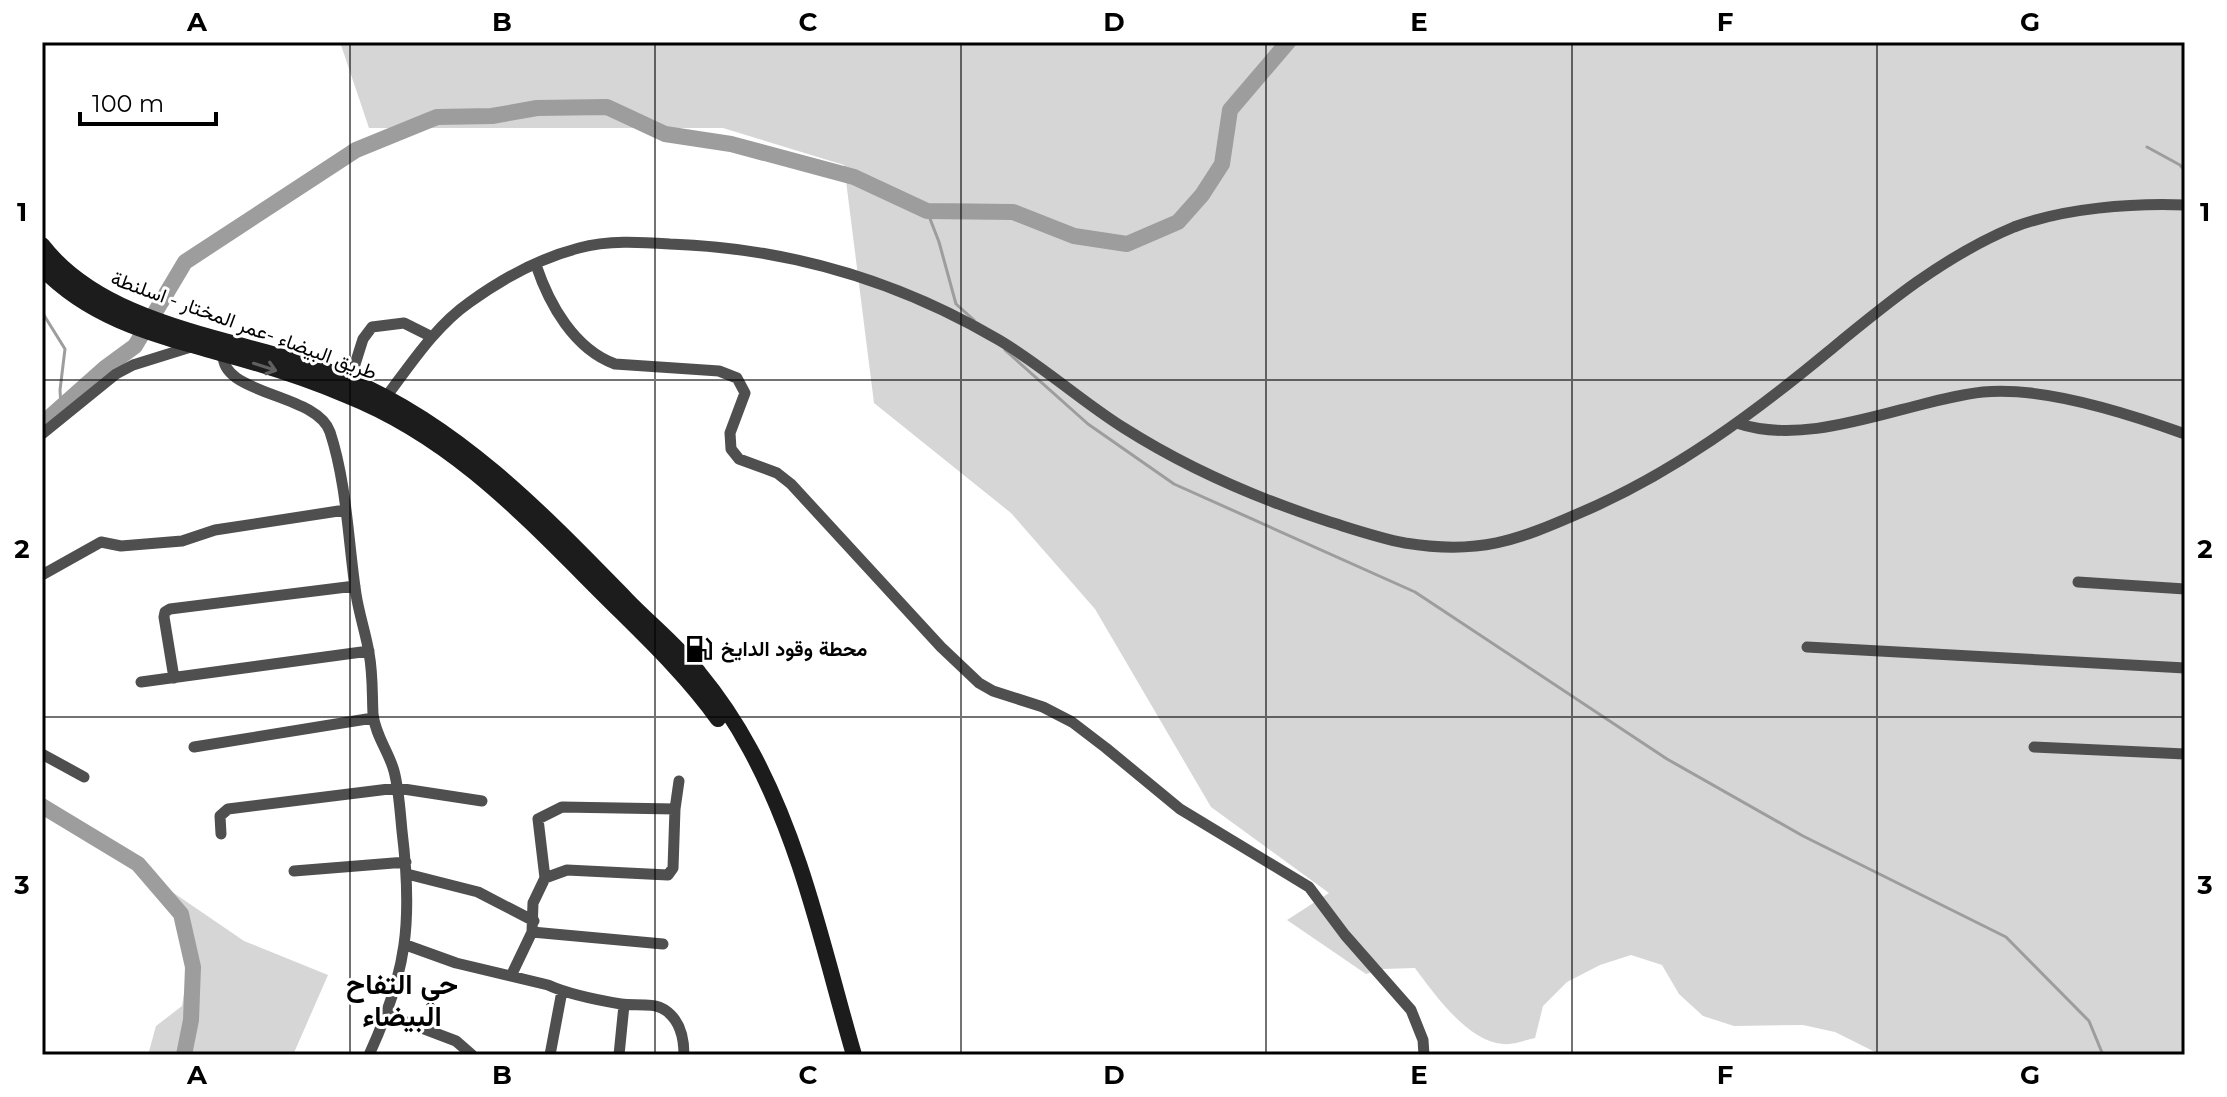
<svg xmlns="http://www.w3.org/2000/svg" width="2227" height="1097" viewBox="0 0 2227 1097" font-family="Montserrat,Vazirmatn,sans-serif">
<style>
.green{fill:#d6d6d6}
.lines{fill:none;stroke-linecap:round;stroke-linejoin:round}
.stream{stroke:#9d9d9d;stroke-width:3}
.river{stroke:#9d9d9d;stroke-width:16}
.minor{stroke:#4f4f4f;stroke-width:11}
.secondary{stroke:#1c1c1c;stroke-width:16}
.oneway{stroke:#606060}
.grid{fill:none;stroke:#000;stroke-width:2;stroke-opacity:0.55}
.labels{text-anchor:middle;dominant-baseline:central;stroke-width:6;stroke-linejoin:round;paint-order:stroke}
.street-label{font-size:20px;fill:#000;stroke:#fff}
.poi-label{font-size:20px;font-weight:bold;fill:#000;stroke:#fff;text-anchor:start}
.district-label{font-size:28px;font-weight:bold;fill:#000;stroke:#fff}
.neatline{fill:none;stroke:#000;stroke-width:3}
.grid-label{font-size:26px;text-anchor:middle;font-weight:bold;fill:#000}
</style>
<rect width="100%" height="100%" fill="#fff"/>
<path class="green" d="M340,42H2185V1055H1881L1835,1032L1803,1025L1734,1026L1703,1016L1679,994L1662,965L1631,955L1600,965L1567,982L1543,1006L1535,1038C1525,1040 1513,1045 1504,1044C1469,1043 1434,994 1415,968L1382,969L1366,974L1287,920L1329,893L1211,807L1095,609L1011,513L874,403L844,165L723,128H369Z
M165,887L244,941L328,975L293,1055H148L156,1026L182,1006L187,974L183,941Z"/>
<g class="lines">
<path class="stream" d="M2147,147L2180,165L2185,171
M927,211L939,242L956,304L974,320
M42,312L65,349L60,390L61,407
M1005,350L1088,424L1174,484L1415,592L1667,759L1803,836L2006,937L2089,1021L2103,1055"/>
<path class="river" d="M42,424L105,368L135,346L185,262L356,150L437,117L492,116L537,108L607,107L665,134L731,144L854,177L927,211L1013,212L1074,236L1127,244L1178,222L1202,195L1222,164L1230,110L1288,42
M42,806L138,864L181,914L193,967L191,1020L184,1055"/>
<path class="minor" d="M536,265C549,304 574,349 615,364L719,371L737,378L745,393L730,433L731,449L739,459L777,473L791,484L941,647L979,683L993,691L1043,707L1072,722L1106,748L1180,809L1309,887L1345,935L1411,1010L1423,1040L1424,1055
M224,349C213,396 316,391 330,432C347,484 348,541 356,594C359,614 366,634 369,653C373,674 372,694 373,714C375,735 389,752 394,771C399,790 400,811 402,831C413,921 407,972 369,1055
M350,380L363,339L372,327L404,323L432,337
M383,401C409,367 434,327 470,302C502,279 540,258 579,248C608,240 640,242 670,244C788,248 897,280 999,340C1043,366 1081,401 1124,428C1187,468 1256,498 1327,521C1353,529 1379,538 1405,543C1479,555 1516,541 1582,512C1673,473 1753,414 1829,351C1886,304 1944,256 2014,227C2064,208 2132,203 2185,205
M1737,423C1812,449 1908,400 1983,392C2041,386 2130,414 2185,434
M42,434L116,374L133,365L194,346
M42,575L101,542L121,546L182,541L215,530L345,510
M2078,582L2185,589
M1807,647L2185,668
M174,678L164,617L165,612L170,609L355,586
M141,682L369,651
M194,747L373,718
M2034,747L2185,754
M42,754L84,777
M221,834L220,816L228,809L397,788L482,801
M294,871L406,862
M407,874L478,892L534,921
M545,878L567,870L668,875L673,868L675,809L679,781
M532,932L663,944
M406,945L456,963L548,985C570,995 597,1000 621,1004C634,1006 654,1002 665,1010C680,1020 684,1039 684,1055
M511,976L532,932L533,903L545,878L538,819L562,807L675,809
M385,1014L456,1041L472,1055
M550,1055L562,991
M619,1055L624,1005"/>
<path class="secondary" d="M42,245C110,333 253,338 350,380C460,427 544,515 626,599C650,624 678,646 699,673C718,696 736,723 750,749C802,844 824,952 854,1055
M42,268C91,319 153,334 220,353C262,364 305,378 346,395C452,437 524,515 603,594C643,634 685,673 718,719"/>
</g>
<defs><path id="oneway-shaft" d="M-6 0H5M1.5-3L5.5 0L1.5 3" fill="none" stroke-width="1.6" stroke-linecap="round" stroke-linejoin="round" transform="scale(2)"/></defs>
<use class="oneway" href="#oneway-shaft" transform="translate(265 367) rotate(18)"/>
<path class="grid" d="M350,42V1055M655,42V1055M961,42V1055M1266,42V1055M1572,42V1055M1877,42V1055M42,380H2185M42,717H2185"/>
<defs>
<g id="fuel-bare" transform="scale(2.16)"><path d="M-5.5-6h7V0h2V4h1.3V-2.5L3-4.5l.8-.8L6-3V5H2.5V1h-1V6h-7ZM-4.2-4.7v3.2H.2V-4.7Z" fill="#000" stroke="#fff" stroke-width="2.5" paint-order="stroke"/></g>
</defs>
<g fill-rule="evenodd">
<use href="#fuel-bare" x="699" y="649"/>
</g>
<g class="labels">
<g class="street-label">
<text transform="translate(244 325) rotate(20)">طريق البيضاء -عمر المختار - اسلنطة</text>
</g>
<g class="poi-label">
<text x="721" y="649">محطة وقود الدايخ</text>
</g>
<g class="district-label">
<text x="402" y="984">حي التفاح<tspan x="402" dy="32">البيضاء</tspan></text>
</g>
</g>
<rect width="2227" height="1097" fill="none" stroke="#ffffff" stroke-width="88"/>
<path d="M80 112v12h136v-12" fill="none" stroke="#000000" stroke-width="4"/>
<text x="92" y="112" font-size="24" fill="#000000" stroke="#ffffff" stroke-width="6" paint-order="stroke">100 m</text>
<rect x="44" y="44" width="2139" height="1009" class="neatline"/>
<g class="grid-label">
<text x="197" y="31">A</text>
<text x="502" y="31">B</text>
<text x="808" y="31">C</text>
<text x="1114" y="31">D</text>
<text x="1419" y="31">E</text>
<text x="1725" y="31">F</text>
<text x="2030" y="31">G</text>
<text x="22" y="221">1</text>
<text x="2205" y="221">1</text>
<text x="22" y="558">2</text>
<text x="2205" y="558">2</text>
<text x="22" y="894">3</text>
<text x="2205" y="894">3</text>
<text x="197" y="1084">A</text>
<text x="502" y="1084">B</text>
<text x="808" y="1084">C</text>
<text x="1114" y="1084">D</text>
<text x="1419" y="1084">E</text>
<text x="1725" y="1084">F</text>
<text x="2030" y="1084">G</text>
</g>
</svg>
